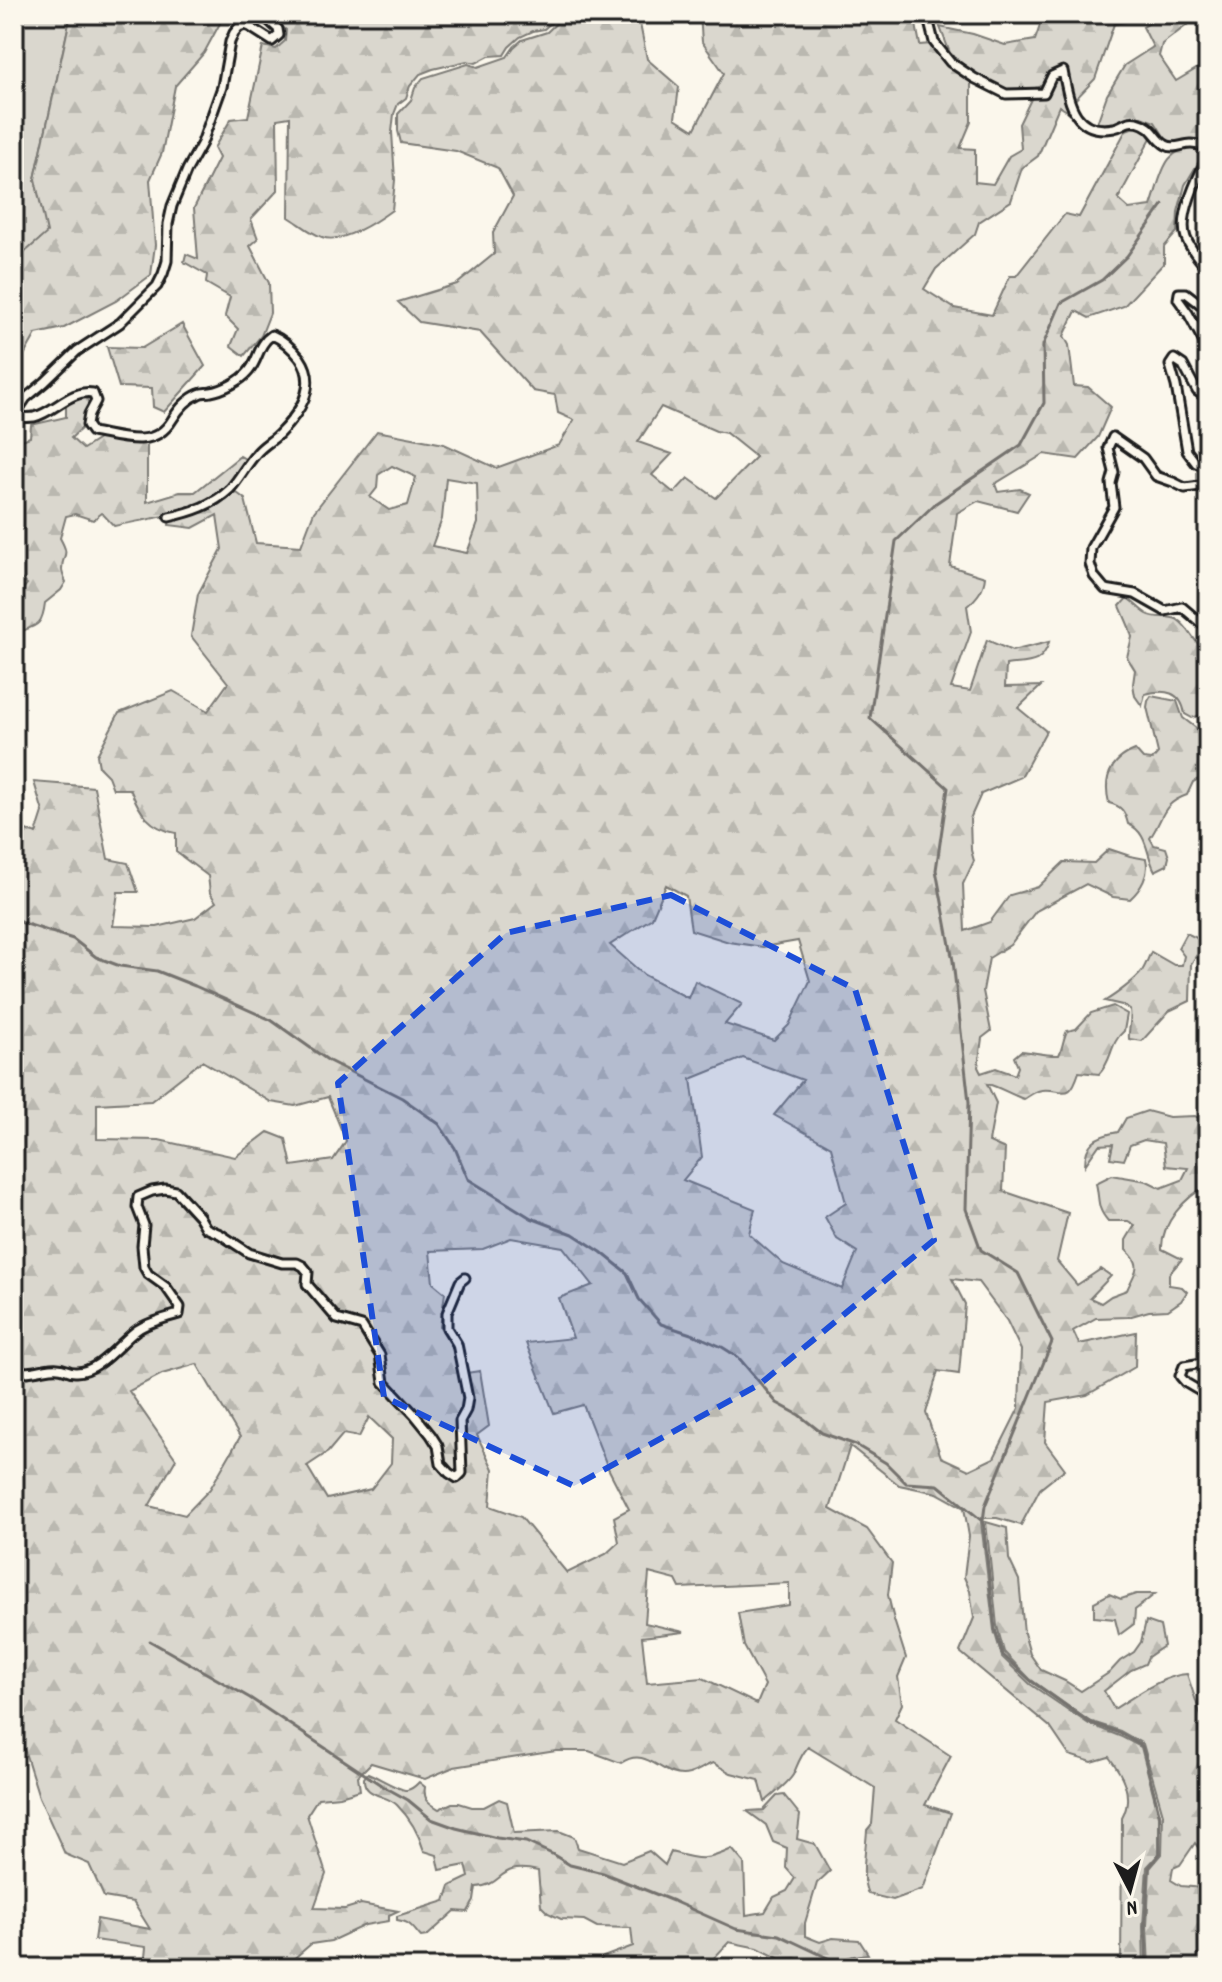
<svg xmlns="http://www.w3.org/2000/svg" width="1222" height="1982" viewBox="0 0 1222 1982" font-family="Dekko,sans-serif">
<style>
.grass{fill:#dad7ce;stroke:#7b7a75;stroke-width:2}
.forest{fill:url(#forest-firs);stroke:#7b7a75;stroke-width:2;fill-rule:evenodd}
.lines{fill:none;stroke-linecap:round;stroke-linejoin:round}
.stream{stroke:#74726e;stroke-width:3}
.street-casing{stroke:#1c1c1c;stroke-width:13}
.street{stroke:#fbf7ec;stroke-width:7}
.marked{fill:#1d4ed8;fill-opacity:0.2;stroke:#1d4ed8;stroke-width:6;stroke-dasharray:16 10;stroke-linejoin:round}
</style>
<defs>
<pattern id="forest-firs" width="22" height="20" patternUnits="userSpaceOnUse" patternTransform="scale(2)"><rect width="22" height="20" fill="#dad7ce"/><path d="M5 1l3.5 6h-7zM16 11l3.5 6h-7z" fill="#bab8b0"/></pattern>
</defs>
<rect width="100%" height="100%" fill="#fbf7ec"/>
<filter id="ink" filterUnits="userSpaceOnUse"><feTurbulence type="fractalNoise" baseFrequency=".0125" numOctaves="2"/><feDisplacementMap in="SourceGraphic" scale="16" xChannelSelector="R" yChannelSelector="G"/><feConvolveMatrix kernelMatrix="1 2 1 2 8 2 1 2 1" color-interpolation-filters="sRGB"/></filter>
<g filter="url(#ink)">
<path class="grass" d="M14,14H71L35,179L48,233L24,253H14Z"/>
<path class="forest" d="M71,14H225L204,53L175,86L162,153L150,180L155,245L151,275L116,301L64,328L36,334L14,373V253H24L47,233L35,179Z
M273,14H561L544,29L533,31L520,37L509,47L504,55L489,56L476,63L467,61L433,69L420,74L410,86L406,98L398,104L394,114L392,132L395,180L392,210C377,221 341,245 322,237C310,233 299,223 289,217L290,117L277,119L278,190L251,219L258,239L250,246L269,283L270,313L261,336L244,356L231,346L238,329L225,316L230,297L206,283L207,275L184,262L186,254L198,259L194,208L219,158L214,148L231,119L248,117L263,46L276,49L285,41L286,30L273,19Z
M566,14H630L640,24L647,59L679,87L675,118L694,130L724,73L702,42L700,14H914L920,45L932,44L947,64L971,80V122L960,148L975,149V182L993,184L1009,156L1021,149L1019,124L1032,97L1046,96L1054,78L1061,75L1066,104L1070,113L1059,106L1038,156L1022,168L1011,201L979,222L975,234L936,269L924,289L954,308L992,315L1010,276H1016L1065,214L1079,217L1126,130C1136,126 1146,126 1151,138L1118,199L1129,209L1151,206C1161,179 1163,142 1200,150L1201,158L1185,185L1178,212L1177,232L1164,247V263L1124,306L1089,318L1076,311L1064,336L1069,345L1074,386L1088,387L1111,407L1098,437L1078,459L1044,454L995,484L998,492L1020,489L1029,493L1017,511L978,501L957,513L950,566L985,577C984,589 976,599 967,606L971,632L951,688L970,691L987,640L1012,651L1049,642C1042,666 1027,662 1006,665L1005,687L1041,686L1018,708L1046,731L1021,777L981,794L970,819L971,850L974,861L963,884L965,931L990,922L1010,895L1038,887L1064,862L1094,863L1109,849L1130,856L1146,859C1150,874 1141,889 1130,899L1113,897L1086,884L1036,911L1010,945L989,958L983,991L991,1031L982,1038L978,1067L981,1073L996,1068L1015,1075L1018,1067L1014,1057L1021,1051C1035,1052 1046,1056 1059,1055C1063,1047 1063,1039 1067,1031L1076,1029L1091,1013L1113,1006L1127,1014L1124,1031C1109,1044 1113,1060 1099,1074L1079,1072C1069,1103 1064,1088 1042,1090C1035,1091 1030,1095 1024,1099C1011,1095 1000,1087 987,1084L996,1103L989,1142L1005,1149L1003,1191L1068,1213L1057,1261L1077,1285L1101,1269L1111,1276L1090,1298L1101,1303L1111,1296L1127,1290C1135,1271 1144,1266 1126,1250V1240L1135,1225L1128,1221H1108C1096,1207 1100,1201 1096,1183L1112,1175L1147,1181L1161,1188L1182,1180L1188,1168L1166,1166L1163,1143L1144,1140L1130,1145L1124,1160L1110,1158L1113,1144L1099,1145L1085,1165C1085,1142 1096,1136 1118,1132L1126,1118L1147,1111L1169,1117L1195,1116L1208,1124V1186C1185,1196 1161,1224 1162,1249L1182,1259L1169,1274V1285L1182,1287L1187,1292L1181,1301L1168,1310L1149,1311L1128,1317L1096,1318L1073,1331L1079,1344L1136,1332L1135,1367L1087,1395L1048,1402L1045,1442L1065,1469L1040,1489L1021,1525L997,1518H982L981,1522L994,1630L1002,1657L1030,1684L1089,1724L1122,1737L1141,1747L1159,1816V1854L1147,1867L1143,1926L1144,1968H1121L1122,1818C1134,1796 1123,1775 1109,1757L1092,1762L1069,1755L1050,1727L960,1652L974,1618L970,1591L964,1577L969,1536L964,1508L937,1493L899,1485L850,1446L830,1509L867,1529L892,1563L888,1595L894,1620L906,1658L898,1677L902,1704L895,1719L951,1756L925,1805L951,1813L923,1889L893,1900L868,1894C860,1878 866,1849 867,1830L872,1824L875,1788L808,1747C800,1756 798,1764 793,1775C786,1786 774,1793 765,1802L759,1780L731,1773L713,1763C705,1766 696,1772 689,1774C662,1781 649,1744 621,1763L589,1751H556L454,1767L425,1779L371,1763L358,1776L360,1790L340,1796L318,1798L307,1815L326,1874L314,1908L345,1909L361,1904L398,1911L389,1915V1921L365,1925L331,1941L311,1944L283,1968H144L146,1947L94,1940L97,1919L150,1929L133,1902L104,1897L89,1864L65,1854L39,1797L14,1717V1373L27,1378L62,1370L73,1376C103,1368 114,1354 137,1336C150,1326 169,1321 183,1314L184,1305L166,1282L148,1269L146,1259L147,1233L146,1223L141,1214V1201L153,1195L164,1193L175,1196L196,1218L205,1231L235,1246L247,1258L282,1266H298L304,1273L302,1287L314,1296L335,1322L360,1330L376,1356L382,1383L405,1407L437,1449L439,1468L450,1476L459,1480L466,1474V1422L470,1411L471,1397L466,1373L480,1371L489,1426L477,1435L493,1469L490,1506L521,1517L567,1573L606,1554L619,1542L614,1517L629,1509L608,1468L583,1405L554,1413L526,1343L573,1338L559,1298L593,1285L563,1247L511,1238L483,1249L430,1251L433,1283L445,1293L440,1327L451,1342L465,1399L460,1472L458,1475L443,1463L433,1433L416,1411L385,1380L382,1353L364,1324L338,1316L309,1281L311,1271L295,1260L281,1259L249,1250L237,1240L207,1225L175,1189L135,1196L134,1208L142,1227V1269L166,1291L177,1306L176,1311C163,1316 147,1320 135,1327C118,1338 100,1371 75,1370C68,1369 64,1364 57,1365C42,1365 30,1372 14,1368V825L36,834L43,812L34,782L94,787L108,859L128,863L138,892H118L113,926L157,927L195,918L216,902L210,893L208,876L176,852V833C149,828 140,813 130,789H113L108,776L99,767L97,755L119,713L173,691L208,711L228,683L191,636L198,594L222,549L217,515L193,528L169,525L170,519C199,514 209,508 233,490L245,499L256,543L301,546L314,512L377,431L444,444L496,468L559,445L574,420L558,413L555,395L533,391L480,332L419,322L398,302L457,284L494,254L493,233L513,196L498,168L456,151L401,143L398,131V114L411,100L415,88L423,78L468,64L478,67L507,57L514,47L522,40L547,32ZM661,407L716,431L726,433L756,457L716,498L688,478L674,493L652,475L672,454L638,442ZM392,466L416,477L408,505L389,510L370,497L377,488L378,475ZM446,478L477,483L478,523L467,553L432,546L442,519ZM666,885L686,896L691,930L729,942L763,947L798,941L810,981L789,1025L774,1040L725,1024L742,1004L695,981L688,998L644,975L610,945L652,918ZM743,1058L803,1080L774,1115L831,1147L846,1203L825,1217L837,1239L857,1252L842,1289L783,1264L749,1234L755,1209L683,1180L702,1157L691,1079ZM202,1061L271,1102L295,1106L328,1097L346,1141L333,1160L292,1166L286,1139L268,1132L235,1157L159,1140L97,1139V1104L151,1101ZM952,1279L978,1282L1007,1321L1021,1350L1019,1408L994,1458L969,1470L941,1457L926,1413L938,1371L959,1374L965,1304ZM197,1364L240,1437L210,1489L185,1515L149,1506L176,1459L129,1391L162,1374ZM369,1417L392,1439L391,1463L371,1489L327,1499L307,1466L328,1452L343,1434L359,1437ZM649,1573L676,1580L680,1588L789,1583V1605L738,1613L744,1646L765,1685L757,1704L703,1678L647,1683L642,1637L684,1632L645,1623Z
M1044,14H1126L1125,22L1114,24L1095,79L1072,103L1067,75L1063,69L1051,75L1039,87L1026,90L1006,89L971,71L950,53L940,27L973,34L1005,45L1035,40Z
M1165,14H1178L1187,25L1162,44L1159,56L1176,81L1206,63L1203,57L1208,47V142C1193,141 1181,144 1167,141L1155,122L1141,117L1124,120L1113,124L1097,123L1107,95L1125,65L1153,47L1143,27Z
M182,324L205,366L164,412L153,407L152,388L119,387L107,347L142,348Z
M87,398L89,407L84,417L83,427L71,438L83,449L102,437L147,444V502L180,492H195L240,456L247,460C240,469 233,482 223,490C195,515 150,518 114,526L102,513L93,520L75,514L66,516L60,538C71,558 62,553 62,569C62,574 64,578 66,582L61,590L45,603C42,628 36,625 14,634V599L27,584L14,573V487L19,441L30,437L31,425L66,417V404L76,399Z
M1127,598C1135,603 1140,610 1147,614C1157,620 1168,614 1178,620C1191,629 1193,643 1208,653L1207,698L1208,709L1203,714L1192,718L1185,714C1181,691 1165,689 1145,694L1142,706L1135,696L1133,684L1135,670L1127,657L1132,637L1129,627L1120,606Z
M1151,696L1177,701L1183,718L1196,728L1202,742L1208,747L1206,775L1193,782L1187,795C1161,804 1164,818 1150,838L1154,845L1166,848L1169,857L1167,865L1155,871C1146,855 1148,832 1128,824C1125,812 1122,806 1109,803C1103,779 1110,760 1135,750L1143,759L1152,760L1158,753L1147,707L1148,701Z
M1186,933L1197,938L1208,949V979L1205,978L1203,966L1196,956L1191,964L1190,1001L1169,1011L1142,1041L1129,1039C1128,1029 1132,1020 1130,1010L1122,1005L1105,1001C1114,996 1137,979 1142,971C1146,965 1148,958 1151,952L1174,965H1182L1184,956L1178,948Z
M986,1522L1007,1528L1009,1559L1019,1580L1024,1633L1030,1654L1041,1670L1065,1681L1081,1691L1110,1672L1120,1661L1134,1652L1141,1642L1146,1621L1160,1626L1164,1646L1148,1657L1145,1664L1131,1670L1104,1691L1114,1709C1134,1697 1163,1675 1187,1674L1203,1722L1208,1728V1802L1205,1820L1208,1821V1877H1204L1202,1853L1195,1843L1180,1865L1173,1868L1171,1880L1181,1886L1203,1888L1206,1924L1207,1968H1149L1147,1925L1150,1868L1162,1854L1163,1814L1143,1744L1120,1731L1089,1721L1030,1679L1004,1652L997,1626Z
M1109,1594L1121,1599L1136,1594H1155L1135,1610L1134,1624L1119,1635L1115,1619L1094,1617V1602Z
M368,1773C378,1777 400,1791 407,1790C413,1789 415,1786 419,1782L425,1787C423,1800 429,1803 439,1809L452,1803H459L472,1807H484L499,1799L507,1802L514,1833L559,1831L574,1837L578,1848L622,1862L649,1851L665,1865L671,1852C700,1860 704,1862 732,1849L744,1863L746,1915L765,1912L774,1897L787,1891L795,1878L786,1868L787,1848L773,1842L766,1825L747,1811L764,1810L777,1796L784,1795L800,1815L797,1839L815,1844L830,1871L817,1883L805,1923V1936L820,1942L833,1938L859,1940L868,1954C854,1956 845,1955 836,1968H819L795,1958L780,1959L758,1948L729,1942L713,1959L702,1958L694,1968H595L603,1957L633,1946L631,1928L597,1927L584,1920L561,1919L548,1913L541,1906L538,1871C497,1861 505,1886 476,1887L474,1901L468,1912L455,1911L427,1936L421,1937C412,1927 411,1922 397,1920V1916L445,1901L450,1886L469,1877L466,1865L440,1870L437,1855L424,1851C419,1834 410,1818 397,1805C386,1794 363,1797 364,1778Z"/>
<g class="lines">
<path class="stream" d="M14,920L73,939L96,957L120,966L157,971L195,986L271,1020L329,1061L402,1098L439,1124L455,1148L468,1179L531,1218L573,1234L601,1252L627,1273L639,1299L661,1324L697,1336L722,1347L738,1357L777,1403L799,1415L822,1433L856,1445L886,1463L906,1483L938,1485L981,1520
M150,1641L250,1698L381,1785L408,1800L431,1819L456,1828L497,1838L526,1842L552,1854L570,1865L603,1873L673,1901L736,1929L779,1935L849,1968
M1147,1968L1145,1925L1149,1868L1160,1853V1816L1142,1746L1122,1734L1089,1722L1031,1681L1003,1655L995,1629L983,1521L985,1506L1052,1342L1018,1273L981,1250L966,1209L969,1102L953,961L936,870L948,788L870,718L896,541L936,503L1021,445L1044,403L1043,345L1061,303L1102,280L1127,256L1163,205"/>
<g class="street-casing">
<path id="street" d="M927,14L934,42L950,62L974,78L1006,94L1044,93L1052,76L1063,71C1069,101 1073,135 1114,128C1124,126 1125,120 1137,122C1154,126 1155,139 1166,145C1174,150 1182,144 1191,144C1195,144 1199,145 1203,146L1208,157C1198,176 1178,216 1186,238C1190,249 1200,260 1208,270
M1208,310L1186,293H1179L1178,299L1188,313L1208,350
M1208,399L1197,391L1183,365L1174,359L1170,365L1176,386L1187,451L1196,463L1208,468
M14,416L26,398L45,382L77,351L120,323L157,286L163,274L167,261L168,224L172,206L187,170L202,143L222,87L230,42L234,33L239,27L245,25L250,27L272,41L279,35L278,29L268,20L267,14
M14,417C20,417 28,418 34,417C55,412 70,389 93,393L96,401L89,414L87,425L92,432C121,437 154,450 172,420C178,410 187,399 199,394C203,392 206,393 211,392C223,390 241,381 249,371C259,359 258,344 272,335C284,340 292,348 300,358C319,385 299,414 279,434C272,441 262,446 256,454C246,465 240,478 230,489C213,505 192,512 169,517
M1208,485L1185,488L1173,482L1156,476L1143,458L1113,437L1108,448L1114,472L1111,483L1114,507L1091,548L1090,564L1094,576L1105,589L1135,594L1165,611L1182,607L1208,629
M1208,1362L1184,1366L1180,1376L1186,1383L1208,1396
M14,1370C29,1374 36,1370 51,1368C65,1366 66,1372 75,1372C99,1373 121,1341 137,1330C149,1322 165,1318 179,1314L180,1307L166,1287L148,1274L144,1267L142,1246L144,1225L137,1207L138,1197L152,1191L165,1189L176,1191L199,1216L206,1228L220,1234L249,1253L282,1263H297L303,1266L308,1272L307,1284L337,1319L362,1326L380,1355L384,1382L414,1414L431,1435L438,1446L441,1464L449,1473L457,1478L462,1473L460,1421L466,1410L468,1398L457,1344L447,1328V1313L460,1282L465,1278"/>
</g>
<use href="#street" class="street"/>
</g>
</g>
<path class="marked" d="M671,895L855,989L934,1240L760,1384L574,1486L384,1397L338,1083L506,933Z"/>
<rect width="1222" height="1982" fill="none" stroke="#fbf7ec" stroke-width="48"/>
<rect x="24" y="24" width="1174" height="1934" fill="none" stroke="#1c1c1c" stroke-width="3" filter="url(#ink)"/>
<g transform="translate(1130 1890) rotate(174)" stroke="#fbf7ec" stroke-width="6" paint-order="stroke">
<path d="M0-6L14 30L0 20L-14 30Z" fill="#1c1c1c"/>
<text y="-12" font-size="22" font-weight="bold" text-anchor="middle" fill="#1c1c1c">N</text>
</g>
</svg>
